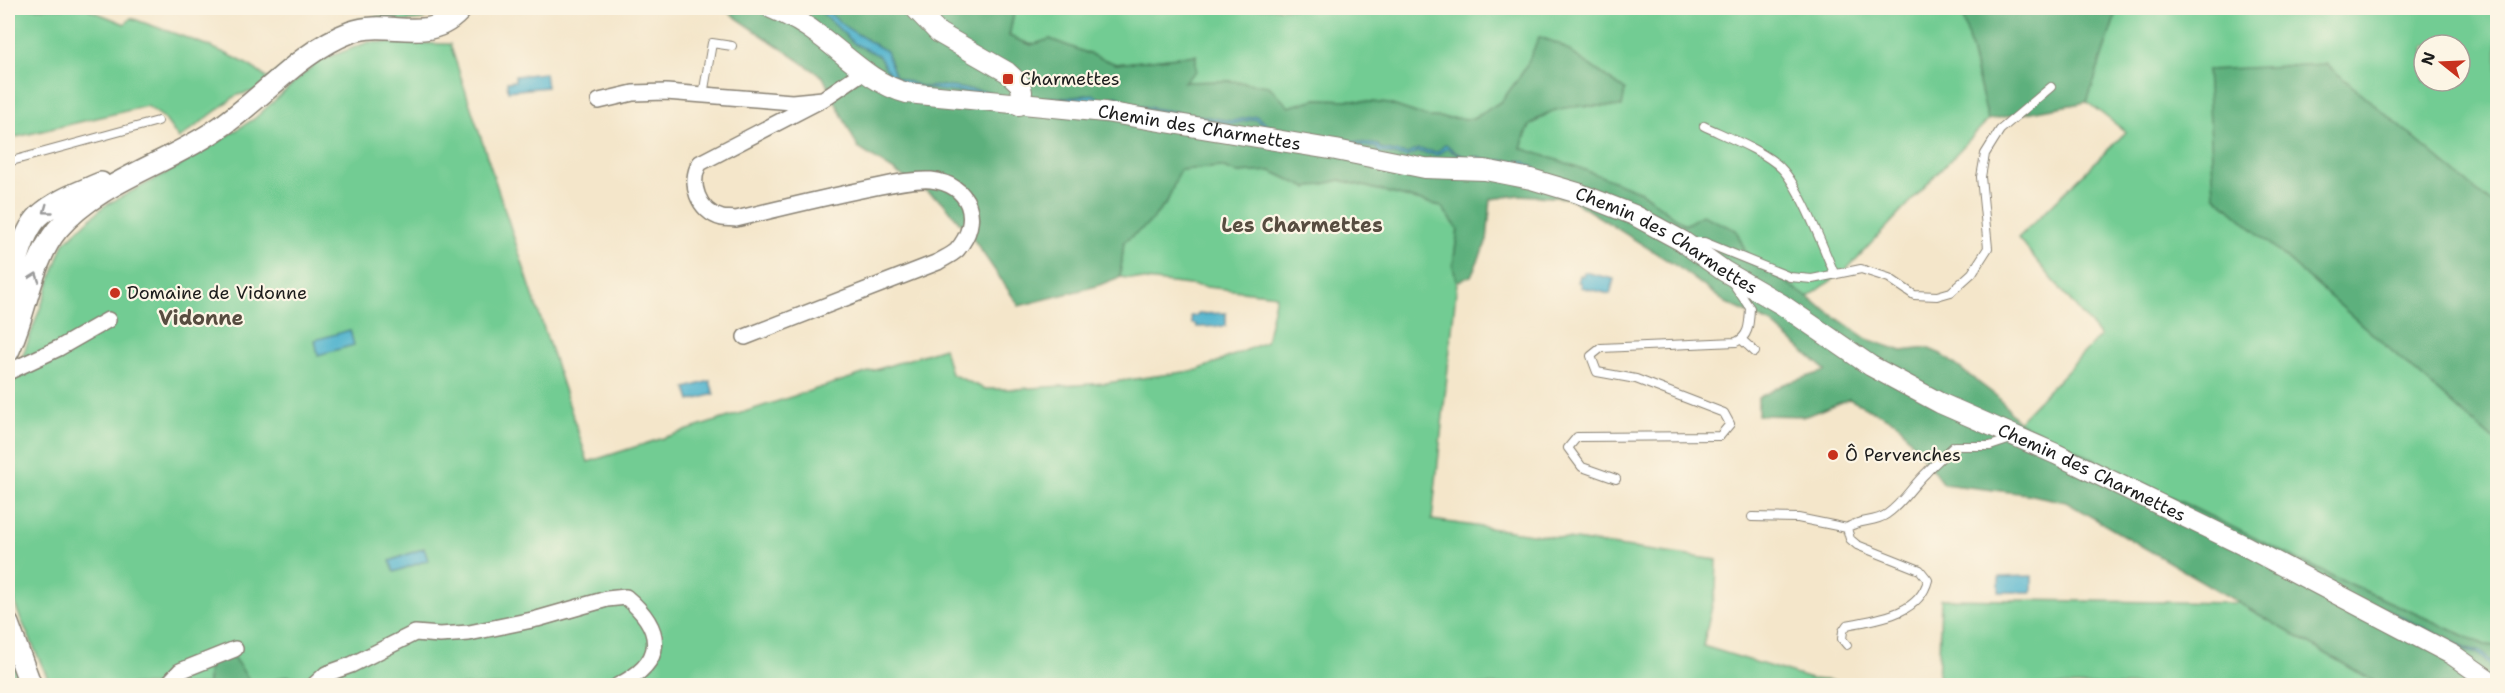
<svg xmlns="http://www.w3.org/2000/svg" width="2505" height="693" viewBox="0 0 2505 693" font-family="'Shantell Sans',sans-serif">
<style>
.green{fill:#72cc93;stroke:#477458;stroke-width:1.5;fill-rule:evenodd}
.forest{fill:#5db07d;stroke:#3c664c;stroke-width:1.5}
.water{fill:#4eb2cd;stroke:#356774;stroke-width:1.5}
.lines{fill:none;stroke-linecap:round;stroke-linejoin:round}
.service-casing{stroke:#888173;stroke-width:10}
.minor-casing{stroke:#888173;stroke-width:18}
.tertiary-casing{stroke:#888173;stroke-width:22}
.secondary-casing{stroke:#888173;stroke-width:24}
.service{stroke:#fff;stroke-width:8}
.minor{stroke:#fff;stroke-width:15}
.tertiary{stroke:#fff;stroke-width:20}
.secondary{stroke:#fff;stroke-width:21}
.oneway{stroke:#999}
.poi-dot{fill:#c8321e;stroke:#fcf5e5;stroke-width:2}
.labels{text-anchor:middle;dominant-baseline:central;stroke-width:4.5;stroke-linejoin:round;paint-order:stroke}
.poi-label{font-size:18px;fill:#1c1c1c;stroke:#fcf5e5;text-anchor:start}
.street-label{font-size:18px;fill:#1c1c1c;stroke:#fcf5e5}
.neighbourhood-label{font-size:20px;font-weight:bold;fill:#574c40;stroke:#fcf5e5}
</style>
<rect width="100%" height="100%" fill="#fcf5e5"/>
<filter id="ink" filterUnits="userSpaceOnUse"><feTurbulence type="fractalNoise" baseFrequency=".0167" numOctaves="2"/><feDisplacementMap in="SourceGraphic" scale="12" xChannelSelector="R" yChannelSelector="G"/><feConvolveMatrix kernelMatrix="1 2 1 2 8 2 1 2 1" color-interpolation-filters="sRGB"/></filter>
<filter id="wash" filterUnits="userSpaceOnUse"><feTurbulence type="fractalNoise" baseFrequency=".008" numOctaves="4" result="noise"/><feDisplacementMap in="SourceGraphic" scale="24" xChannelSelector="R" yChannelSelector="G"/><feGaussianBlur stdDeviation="1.35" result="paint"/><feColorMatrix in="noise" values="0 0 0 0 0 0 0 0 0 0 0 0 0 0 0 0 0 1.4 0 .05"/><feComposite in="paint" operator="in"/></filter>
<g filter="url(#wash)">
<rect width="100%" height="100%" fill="#f4e6ca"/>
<path class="green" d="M8,8H90V10L125,24L131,18C167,32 242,53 267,79L339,26L356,20L389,14L383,8H433L430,15L422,20L367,25L261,90L237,95L179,139L164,118L147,106L8,139Z
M1015,8H1961L1988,120L1847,269L1807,298L1747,255L1736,230L1685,225L1641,192L1520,148L1530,126L1556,108L1584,106H1622L1624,89L1559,44L1540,37L1525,69L1502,101L1473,119L1428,117L1389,104L1352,100L1316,99L1288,107L1232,81L1183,82L1196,55L1116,64L1050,39L1032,45L1009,36Z
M2118,8H2497V208L2326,64L2214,195L2497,443V646L2485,645L2334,577L2018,422L2100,336L2018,238L2126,132L2087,102ZM2424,45H2460V81H2424Z
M369,42L450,44L588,462L944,348L951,374L985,389H1016L1106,383L1198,370L1266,342L1276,295L1120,277L1124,242L1148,224L1167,202L1179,170L1221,167L1237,173L1271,171L1307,188L1340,180L1441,206L1458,229L1453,266L1457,282L1432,520L1717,560L1716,589L1703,646L1811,679L1885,685L319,686L287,676L260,685L253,686L209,651L208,685H51L19,615L8,582V396L64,243L104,206L179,166L254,119L318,61Z
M1941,599L2239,603L2380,685L1938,686Z"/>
<path class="forest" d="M722,8H1015L1009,36L1031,45L1050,39L1116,64L1196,55V71L1184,82L1232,81L1269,86L1289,107L1316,99L1352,100L1389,104L1428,117L1473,119L1502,101L1525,69L1539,37L1559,44L1625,90L1622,107C1592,106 1552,101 1530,126C1526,131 1523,141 1521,148L1575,166L1641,192L1685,225L1702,215L1736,230L1747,255L1867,339L1902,351L1927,348L1941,354L1999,398L2018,422L2334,577L2485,645L2497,646V685H2380L2066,502L2027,494L1943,484L1898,423L1849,399L1806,416L1758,415V398L1784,384L1826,371L1772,324L1726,303L1678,267L1569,198L1519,195L1491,199L1487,241L1471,276L1457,282L1453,266L1458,229L1441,206L1340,180L1307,188L1271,171L1237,173L1221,167L1180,170L1167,202L1148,224L1124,242L1120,277L1097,286L1019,306L974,240L942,201L858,148L823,77Z
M1961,8H2118L2087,102L1988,120Z
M2326,64L2497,208V443L2214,195L2207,70Z
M8,645L25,685H8Z
M226,647L253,685L208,686L209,651Z
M286,676L314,679L306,685L260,686Z"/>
<path class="water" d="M817,8H823L847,28L886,51L896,77L923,87L943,86L990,92V95C956,91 927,91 894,81L878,55L855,44Z
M545,73L547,87L508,91L507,82L515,81V76Z
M1093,94L1105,102L1116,96L1129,104L1232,121L1256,116L1274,129L1378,145L1381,149L1407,154L1418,149L1437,152L1446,144L1455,152L1468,158L1477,157L1489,160L1524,161L1545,175L1653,214L1674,227C1633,212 1592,196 1551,181C1541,177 1532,170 1522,167C1495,159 1471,167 1447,148L1437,155L1418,152L1407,157L1378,152L1377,148L1273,131L1255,119L1232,124L1123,105L1116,99L1104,105L1045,97L1067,98Z
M1584,272L1614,279L1610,294L1580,287L1581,283L1578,282L1580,275L1583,276Z
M1226,313V326L1197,327L1196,324H1192L1191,316H1196L1197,314Z
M350,330L354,345L318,355L315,340Z
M710,381L714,394L690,401L686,388Z
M424,548L428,560L394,572L390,561Z
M2032,576V592H1999V577Z
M2379,606L2465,648L2479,651L2497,667V672L2478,654L2450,644Z"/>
</g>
<g filter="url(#ink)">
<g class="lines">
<g class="service-casing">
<path id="service" d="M703,95L712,43L732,46
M1704,126C1725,136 1766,152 1781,168C1801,188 1823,248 1835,275
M8,162L158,121
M1690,242H1704L1790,277L1812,279L1861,269L1889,278L1914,295L1937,296L1951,292L1972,273L1988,248L1981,177L1985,154L2000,130L2051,87
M8,244L21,247
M1742,340L1755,352
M1616,479L1582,467L1568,448L1577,437L1720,436L1730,424L1724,413L1636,379L1597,372L1591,356L1601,348L1736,342C1750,336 1749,322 1750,308L1732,282
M1752,517L1798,518L1847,528
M1847,645L1842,639L1843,631L1847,625C1877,619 1919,615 1928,580L1920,570L1857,545L1850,539L1847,528C1858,519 1875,523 1887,514C1903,503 1912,486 1926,473C1935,463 1945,455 1954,446H1990L2011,439"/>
</g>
<g class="minor-casing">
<path id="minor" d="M599,101L633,93L666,92L792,102L823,99L864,71
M745,337L938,262C944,258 952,255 957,250C983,220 970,184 931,180C911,179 891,184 871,188C826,197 781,208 736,219C732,218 726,219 722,218C698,212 688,182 700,163L823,99
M8,372L59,348L108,320
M166,686L180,671L235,649
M313,686L326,674L351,665L415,633L440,635L469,633L537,619L607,599L626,597C665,630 666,662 617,686"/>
</g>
<g class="tertiary-casing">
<g id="tertiary">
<path id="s1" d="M771,8C788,15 805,24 820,36C848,57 873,84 907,93L1105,112L1336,150L1425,168L1485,170L1531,179L1578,193L1634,215L1682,241L1724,271L1781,304L1871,366L1940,403L2056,454L2247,547L2453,655L2497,686"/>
<path d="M915,8L939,33L1007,72L1020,84L1022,92L1019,105"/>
</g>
</g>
<g class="secondary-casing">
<path id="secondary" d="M8,304C12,280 21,233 39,216C56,200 80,192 101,183
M8,352C26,314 31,262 57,230C98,181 168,164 219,128C263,98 300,51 351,32C390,18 430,47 462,8
M8,624L31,686"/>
</g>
<use href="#service" class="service"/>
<use href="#minor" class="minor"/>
<use href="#tertiary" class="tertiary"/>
<use href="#secondary" class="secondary"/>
</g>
<defs><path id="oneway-chevron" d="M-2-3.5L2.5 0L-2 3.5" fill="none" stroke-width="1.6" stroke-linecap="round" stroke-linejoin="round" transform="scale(1.5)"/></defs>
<g class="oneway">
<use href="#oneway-chevron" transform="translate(47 210) rotate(144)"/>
<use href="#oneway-chevron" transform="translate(35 277) rotate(-70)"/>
</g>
</g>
<g class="poi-dot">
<rect x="1002" y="73" width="12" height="12" rx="3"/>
<circle cx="115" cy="293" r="6"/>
<circle cx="1833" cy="455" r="6"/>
</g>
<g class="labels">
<g class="poi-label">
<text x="1020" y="79">Charmettes</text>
<text x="127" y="293">Domaine de Vidonne</text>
<text x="1845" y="455">Ô Pervenches</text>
</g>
<g class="street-label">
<text stroke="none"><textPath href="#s1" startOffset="456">Chemin des Charmettes</textPath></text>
<text stroke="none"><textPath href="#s1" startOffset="942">Chemin des Charmettes</textPath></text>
<text stroke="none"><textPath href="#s1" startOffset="1428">Chemin des Charmettes</textPath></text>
</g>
<g class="neighbourhood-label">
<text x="1302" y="225">Les Charmettes</text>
<text x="201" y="318">Vidonne</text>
</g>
</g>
<rect width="2505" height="693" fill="none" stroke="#fcf5e5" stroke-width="30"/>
<g transform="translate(2442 63) rotate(288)"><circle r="28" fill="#fcf5e5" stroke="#a29e95" stroke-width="1.5"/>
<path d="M0-4.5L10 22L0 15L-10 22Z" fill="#c8321e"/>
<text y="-9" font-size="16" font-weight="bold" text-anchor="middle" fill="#1c1c1c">N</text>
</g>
</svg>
